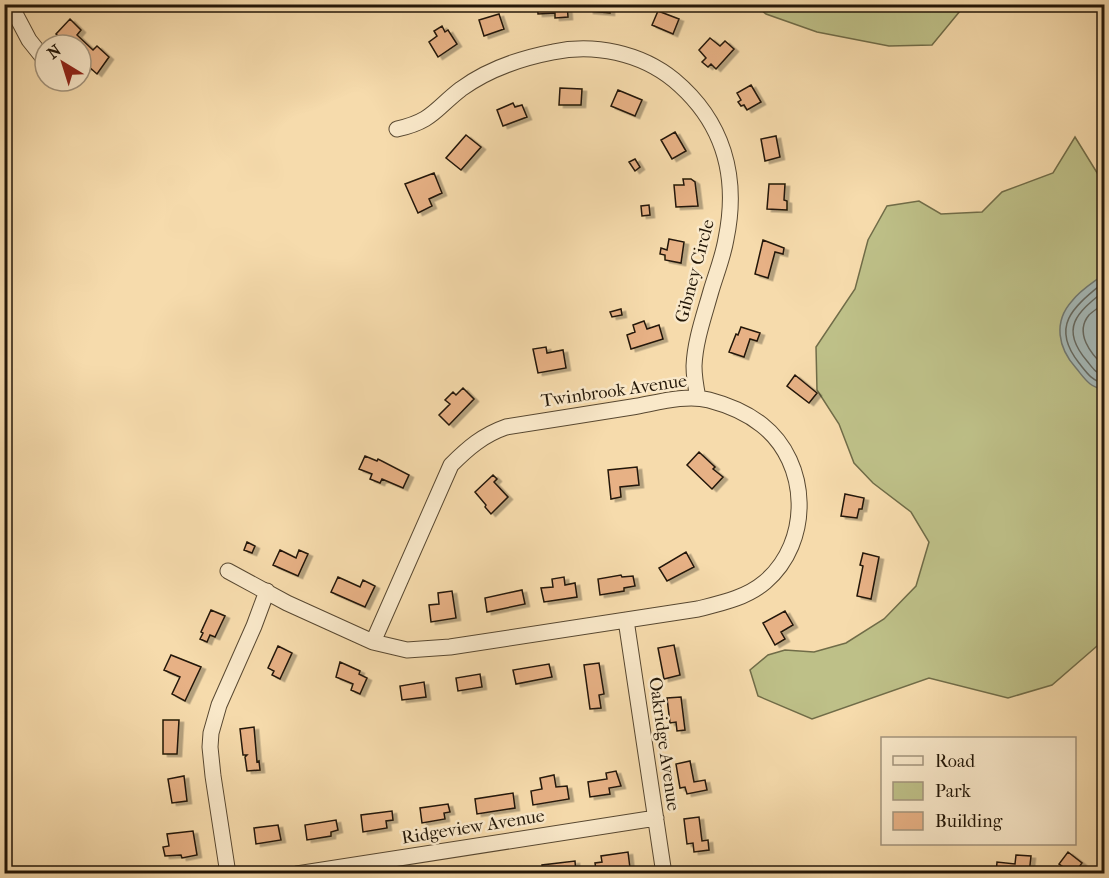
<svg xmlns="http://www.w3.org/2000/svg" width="1109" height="878" viewBox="0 0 1109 878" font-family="'IM FELL French Canon',serif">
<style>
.green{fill:#bec088;stroke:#706c48;stroke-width:1.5}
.water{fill:#a4b8b7;stroke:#707871;stroke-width:1.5}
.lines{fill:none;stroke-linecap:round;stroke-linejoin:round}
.shore{stroke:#646860;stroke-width:1.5}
.building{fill:#e7b185;stroke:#231708;stroke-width:1.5;filter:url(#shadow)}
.minor-casing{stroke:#584831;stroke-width:17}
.minor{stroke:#f9e8c9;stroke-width:15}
.labels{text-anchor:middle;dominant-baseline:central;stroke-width:5;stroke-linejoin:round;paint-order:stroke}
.street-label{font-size:18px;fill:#231708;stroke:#f9e8c9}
</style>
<defs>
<filter id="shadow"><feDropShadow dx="4.5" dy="2.5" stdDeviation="0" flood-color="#0004"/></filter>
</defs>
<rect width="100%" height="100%" fill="#f6dbac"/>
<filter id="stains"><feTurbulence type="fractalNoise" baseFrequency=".00333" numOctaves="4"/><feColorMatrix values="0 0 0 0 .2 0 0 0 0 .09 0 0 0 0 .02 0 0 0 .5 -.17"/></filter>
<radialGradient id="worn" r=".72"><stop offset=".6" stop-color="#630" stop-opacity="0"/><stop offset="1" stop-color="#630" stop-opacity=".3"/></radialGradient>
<path class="green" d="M755,5H965L932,45L889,46L817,32L766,14Z
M1075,137L1104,184V640L1052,685L1008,698L929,678L812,719L758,696L750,670L768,655L785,650L814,652L846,643L884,619L916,586L929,542L911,512L873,483L854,463L839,424L817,390L816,347L855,289L868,240L887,206L919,201L941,214L982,212L1002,192L1053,173Z"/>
<path class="water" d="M1104,274V389C1090,388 1085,379 1076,368C1058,348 1053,322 1072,301C1080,290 1094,282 1104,274Z"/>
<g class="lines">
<path class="shore" d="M1104,282C1075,306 1049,325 1079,363C1087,373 1092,381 1104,383
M1104,291C1077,313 1059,328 1087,361C1092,367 1096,374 1104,375
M1104,303C1100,307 1093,311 1089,315C1074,333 1091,354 1104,366"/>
</g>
<path class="building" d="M537,4H567L568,17L555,18V13L538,14Z
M589,4H610V13L589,11Z
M658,11L679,19L673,34L652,25Z
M499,14L504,29L484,36L479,20Z
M70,19L81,30L77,35L93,50L97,46L109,57L97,74L88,66L83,71L81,69V45H59L63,41L56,34Z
M442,26L445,32L448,30L457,44L438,57L429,42L437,36L434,31Z
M710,38L720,46L725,41L734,49L716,69L711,64L708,67L702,62L706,58L699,50Z
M751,85L761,102L747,110L744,105L741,106L738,102L741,100L737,93Z
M560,88L582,89L581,105H559Z
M618,90L642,100L635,116L611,106Z
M513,103L515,107L522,105L527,117L503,126L497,110Z
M675,132L686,151L672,159L661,140Z
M466,135L481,147L461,170L446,158Z
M776,136L780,157L765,161L761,139Z
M635,159L640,167L635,171L629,162Z
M434,173L442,193L429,199L432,206L418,213L405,184Z
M683,179H691L695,182L698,206L676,207L674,185H684Z
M769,184H785L784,200L787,201V210L767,209Z
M649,205L650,215L642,216L641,206Z
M669,239L684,242L681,263L665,260V255L660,254L661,248L667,250Z
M763,240L784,248L783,254L775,252L768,278L755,274Z
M621,309L622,315L612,317L610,312Z
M644,321L647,329L659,325L663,339L631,349L627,335L635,332L633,325Z
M741,327L760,333L757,341L750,339L744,357L729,352L736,334L738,335Z
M546,347L547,353L563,350L566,368L538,373L533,349Z
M795,375L817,393L809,403L787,386Z
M463,388L474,399L449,425L439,415L450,404L445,400L453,392L456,395Z
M699,452L715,467L713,469L723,477L712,489L687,465Z
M365,456L377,461L378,459L409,475L403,488L382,479L380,483L370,479L372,474L359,469Z
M637,467L639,485L620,487L621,497L611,499L608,470Z
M493,475L497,479L494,482L508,497L491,514L485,507L486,505L475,492Z
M845,494L864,498L862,509H859L857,518L841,516Z
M247,542L255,546L252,553L244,550Z
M280,550L296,558L299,550L308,554L298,576L273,565Z
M686,552L694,567L667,581L659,568Z
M863,553L879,557L871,599L857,596L863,566L860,565Z
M621,575L622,577L633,576L635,586L624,588V591L600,595L598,579Z
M338,577L360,587L363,580L375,586L365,607L331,592Z
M564,577L565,585L575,583L577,597L544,602L541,588L553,587L552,579Z
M522,590L525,604L487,612L485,598Z
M452,591L456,618L431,622L429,605L439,604L438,593Z
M211,610L225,616L215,637L210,635L207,642L200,639L203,633L201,632Z
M785,611L793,625L781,632L785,639L775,645L763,623Z
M674,645L680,675L664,679L658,648Z
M278,646L292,653L280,679L272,675L274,671L268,668Z
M171,655L201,667L185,701L172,694L180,677L164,670Z
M340,662L360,671L359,674L367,678L360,694L351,690L353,684L336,677Z
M599,663L604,694L599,695L601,708L590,709L584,665Z
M549,664L552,677L516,684L513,670Z
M480,674L482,687L458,691L456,678Z
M424,682L426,697L402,700L400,686Z
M681,697L685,730L677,731L676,722L670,723L667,698Z
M163,720H179L177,754H163Z
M254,727L257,762L259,761L260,770L247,771L245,757L247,755H243L240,729Z
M690,761L694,782L705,780L707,790L687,794L685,787L680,788L676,764Z
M616,771L621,786L609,788L610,794L590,797L588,782L607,779L606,773Z
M554,775L556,787L567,786L569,799L533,805L531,791L542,789L540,778Z
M184,776L187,801L172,803L168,779Z
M513,793L515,808L477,814L475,799Z
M448,804L450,812L444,813L445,819L422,823L420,808Z
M392,811L393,820L386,821L387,828L363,832L361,815Z
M699,817L702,841L708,840L709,850L694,852L693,843L687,844L684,819Z
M336,820L338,830L331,832V836L307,840L305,825Z
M278,825L281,840L256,844L254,828Z
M193,831L197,855L182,858L181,855L165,856L163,847L169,846L167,834Z
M628,852L630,868L604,872V869L596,870L595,863L602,862L601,856Z
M1068,852L1082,863L1074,874L1059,864Z
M1016,855L1031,856L1029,874H996L997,862L1015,864Z
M575,861L576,874H543L542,865Z"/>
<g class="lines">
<g class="minor-casing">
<path id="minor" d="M10,4L29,40L45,60
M397,129C433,121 435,109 461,89C487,70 522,58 553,52C594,43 641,53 674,80C723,121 739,176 726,239C723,257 716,274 711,291C704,316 695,341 694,366C694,377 696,388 698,398
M228,571L287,603L373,642L407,650L450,647L698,609C722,603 746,598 765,582C812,542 810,463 762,425C747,413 728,405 709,400C685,394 656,403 632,407C590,414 548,420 506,427C483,435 468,448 451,465L373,642
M626,620L664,874
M228,874L213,776L210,747L211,733L219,705L254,626L267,591
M297,874L656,818"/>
</g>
<use href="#minor" class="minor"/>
</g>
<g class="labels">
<g class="street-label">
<text transform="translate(695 271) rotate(-75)">Gibney Circle</text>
<text transform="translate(614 391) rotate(-8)">Twinbrook Avenue</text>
<text transform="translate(664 744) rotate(82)">Oakridge Avenue</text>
<text transform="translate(473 827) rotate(-9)">Ridgeview Avenue</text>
</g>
</g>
<rect width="1109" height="878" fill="none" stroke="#f6dbac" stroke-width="24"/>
<rect x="6" y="6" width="1097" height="866" fill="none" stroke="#231708" stroke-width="3"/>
<rect x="12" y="12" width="1085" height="854" fill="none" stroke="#231708" stroke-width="1.5"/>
<rect x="881" y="737" width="195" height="108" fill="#f9e8c9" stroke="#a3947c" stroke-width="1.5"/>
<rect x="893" y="756" width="30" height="9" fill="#f9e8c9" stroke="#a3947c" stroke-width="1.5"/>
<text x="935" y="767" font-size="18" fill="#231708">Road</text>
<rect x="893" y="782" width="30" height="18" fill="#bec088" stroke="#a3947c" stroke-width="1.5"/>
<text x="935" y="797" font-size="18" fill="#231708">Park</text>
<rect x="893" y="812" width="30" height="18" fill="#e7b185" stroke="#a3947c" stroke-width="1.5"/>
<text x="935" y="827" font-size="18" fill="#231708">Building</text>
<g transform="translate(63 63) rotate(322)"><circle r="28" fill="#f9e8c9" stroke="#a3947c" stroke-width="1.5"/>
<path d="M0-4.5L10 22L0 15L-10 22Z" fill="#8f2418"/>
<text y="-9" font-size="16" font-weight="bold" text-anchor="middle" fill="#231708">N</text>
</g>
<rect width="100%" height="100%" filter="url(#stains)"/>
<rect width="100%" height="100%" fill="url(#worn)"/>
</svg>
